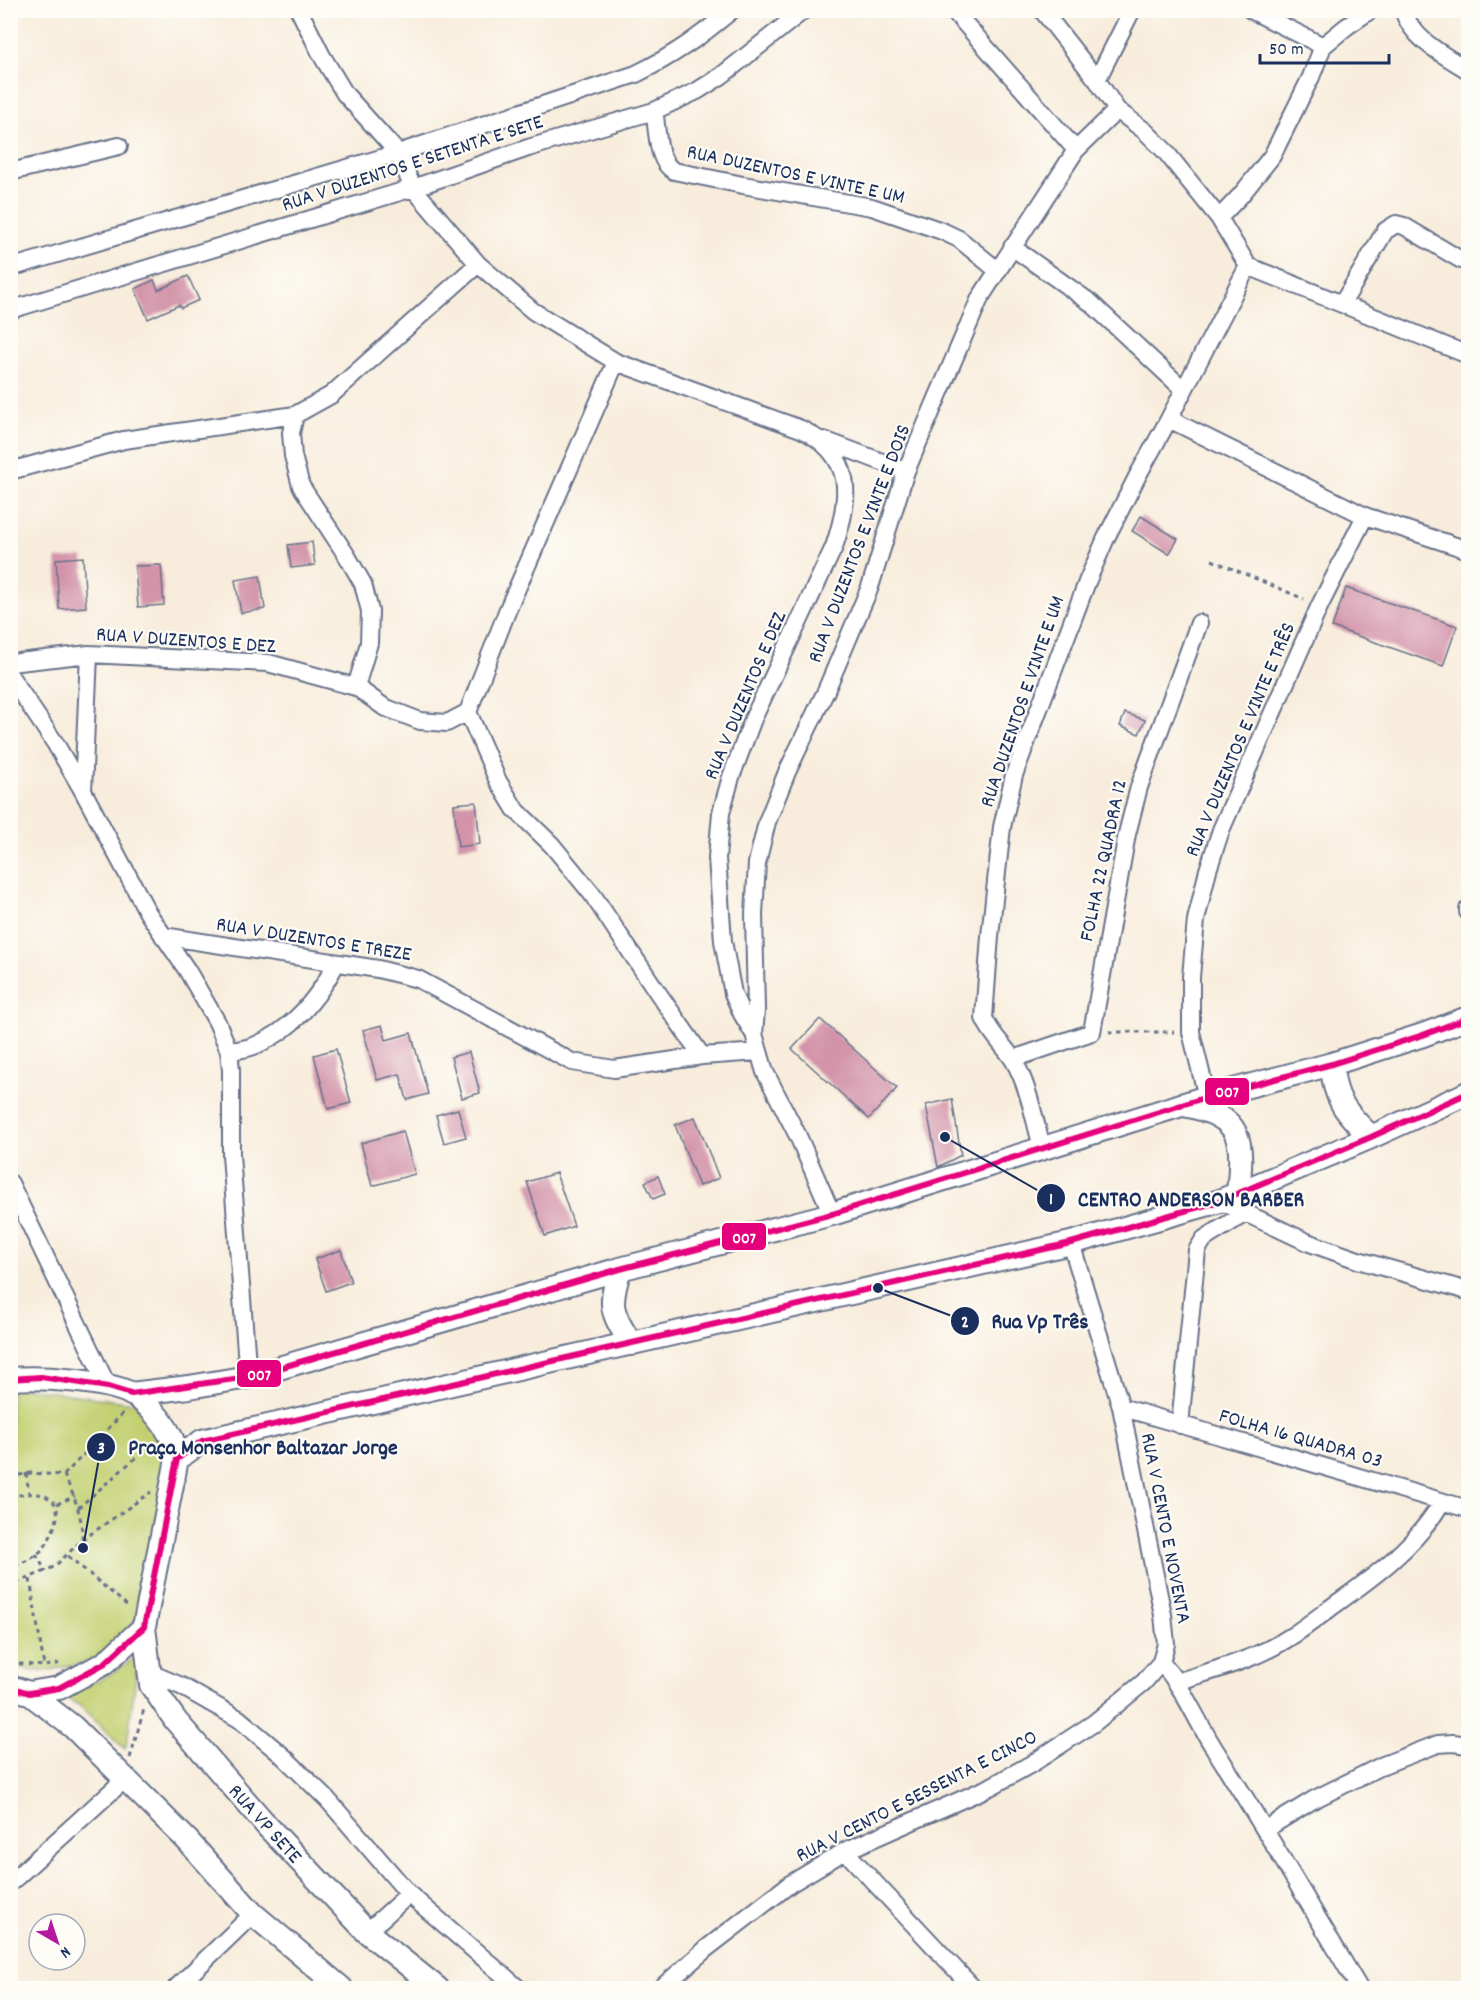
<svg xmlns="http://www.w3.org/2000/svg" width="1479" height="1999" viewBox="0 0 1479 1999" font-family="Dekko,sans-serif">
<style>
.green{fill:#c3d071;stroke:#6f8068;stroke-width:1.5}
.building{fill:#d394aa}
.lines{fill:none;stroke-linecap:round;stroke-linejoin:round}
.minor-casing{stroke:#68728a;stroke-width:20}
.secondary-casing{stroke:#68728a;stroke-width:26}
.path{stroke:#68728a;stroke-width:3;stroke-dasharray:4.5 4.5;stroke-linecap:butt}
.minor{stroke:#fff;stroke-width:16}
.secondary{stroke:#fff;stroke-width:22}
.bus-1-casing{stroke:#fdfcf7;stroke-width:10}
.bus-1{stroke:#e5007d;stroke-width:6}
.labels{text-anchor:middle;stroke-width:4.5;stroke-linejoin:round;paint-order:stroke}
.street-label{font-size:21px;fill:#1b2f5e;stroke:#fdfcf7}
.leader{fill:none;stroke:#1b2f5e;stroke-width:2}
.callout-dot{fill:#1b2f5e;stroke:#fdfcf7;stroke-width:2}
.mark-label{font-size:18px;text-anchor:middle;font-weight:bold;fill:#fff}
.callout-label{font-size:22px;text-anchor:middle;font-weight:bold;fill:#1b2f5e;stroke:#fdfcf7;stroke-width:4.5;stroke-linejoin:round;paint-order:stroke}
.line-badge{stroke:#fdfcf7;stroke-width:2}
.badge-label{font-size:16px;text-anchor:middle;font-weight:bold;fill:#fff}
</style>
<rect width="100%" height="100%" fill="#fdfcf7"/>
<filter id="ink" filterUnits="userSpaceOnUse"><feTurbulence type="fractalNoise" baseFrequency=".0167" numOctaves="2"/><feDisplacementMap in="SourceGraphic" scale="12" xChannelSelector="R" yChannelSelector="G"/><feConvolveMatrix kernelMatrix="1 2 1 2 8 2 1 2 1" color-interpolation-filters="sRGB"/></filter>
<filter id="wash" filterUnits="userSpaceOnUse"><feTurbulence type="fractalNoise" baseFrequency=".008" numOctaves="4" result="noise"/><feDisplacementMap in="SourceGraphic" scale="24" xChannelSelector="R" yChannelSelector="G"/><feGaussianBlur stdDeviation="1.35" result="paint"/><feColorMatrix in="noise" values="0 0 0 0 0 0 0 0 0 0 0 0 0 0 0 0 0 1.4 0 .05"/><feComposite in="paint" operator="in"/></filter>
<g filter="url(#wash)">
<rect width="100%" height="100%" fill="#f8eddc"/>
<path class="green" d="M17,1387L140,1404L169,1451L136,1620L98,1658L85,1663L43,1671L24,1670L11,1666V1388Z
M139,1654L127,1742L125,1749L79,1705L59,1694C91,1688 115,1673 139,1654Z"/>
<g id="blocks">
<path class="building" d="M188,276L199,300L181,308L179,305L148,319L135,289L154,280L158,290Z
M1141,516L1178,539L1169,554L1132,531Z
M312,542L315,565L291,568L288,545Z
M83,557L86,607L59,609L56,559Z
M161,565L164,605L138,607L135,566Z
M260,576L265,609L241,613L235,580Z
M1346,588L1457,626L1443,666L1332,627Z
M1125,713L1145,720L1139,734L1120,726Z
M476,802L480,844L458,847L454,804Z
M820,1019L897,1088L869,1119L792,1049Z
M382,1025L386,1040L411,1033L428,1094L407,1100L400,1074L377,1080L363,1030Z
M336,1049L351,1103L328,1109L314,1055Z
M469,1052L480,1093L462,1098L451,1057Z
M952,1099L961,1155L938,1167L926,1105Z
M458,1109L466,1137L444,1143L436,1115Z
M695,1117L719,1178L699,1186L675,1125Z
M403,1131L415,1174L372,1186L361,1143Z
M556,1173L574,1226L545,1236L527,1182Z
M658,1176L665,1194L653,1199L645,1182Z
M341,1250L351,1282L326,1291L315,1259Z"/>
</g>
</g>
<g filter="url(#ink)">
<use href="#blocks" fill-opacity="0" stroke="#68728a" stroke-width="1.5"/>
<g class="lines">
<g class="minor-casing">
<path id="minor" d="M299,10L322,56L345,94L398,153L413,188L478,264L533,311L616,362L801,429C855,456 851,496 834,547L753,719L731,777L721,813L717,858L723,941L733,994L742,1014L754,1034L765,1072L798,1136L832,1214
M953,10L1076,150
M1042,10L1097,80L1117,110L1145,131L1165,151L1219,218L1248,266L1468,355
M1251,10L1323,46
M1403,10C1412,40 1444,55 1468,70
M1097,80L1132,10
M654,111C658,130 656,161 674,171L743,185L872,207L942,231L959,239L997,270
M10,172L119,146
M1219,218L1241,195L1272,156L1311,77L1323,46L1346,27L1371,10
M1012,247L1091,303L1184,390
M10,268L398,153L636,74C673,56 701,36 732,10
M1342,304L1385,231L1396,224L1404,226L1461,260
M10,310L413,188L528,148L654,111L697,91L721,76L804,10
M295,415L291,433L293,456L301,486L347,556L363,584L370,611L369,643L356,687
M1169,419L1365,516L1468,550
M824,440L906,471
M10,471L124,440L295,415L331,395L478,264
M10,663L89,654L268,663L356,687L384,707L420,721L447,723L468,712L508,609L616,362
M10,676L55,743L83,791L148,913L187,970L217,1022L229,1051L231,1070V1155L248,1377
M468,712L498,781L515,809L552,845L592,894L658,993L702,1056
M83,791L89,654
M1468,909V912
M163,936L378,969L418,979L572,1062L614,1069L702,1056L759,1052
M754,1034L756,1010L754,914L757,863L767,822L787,772L825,693L870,587L906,471L980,298L1076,150L1117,110
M229,1051C237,1050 248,1049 256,1045C292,1030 318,998 336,964
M1013,1059L1092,1032L1127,834L1139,787L1199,623
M1207,1097L1191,1032V977L1196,920L1208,870L1221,830L1320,605L1365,516
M1042,1147C1034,1119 1029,1087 1014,1061C1005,1046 991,1035 984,1018L990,936L1002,827L1014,775L1087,582L1106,538L1138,475L1169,419L1248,266
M10,1183L108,1387
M1220,1201L1307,1242L1358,1260L1468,1291
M1121,1407L1468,1509
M1180,1425L1197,1250L1204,1239L1244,1214
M1161,1662C1185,1690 1195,1718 1214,1748C1264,1827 1312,1908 1359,1988
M150,1673L181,1686L239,1719L283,1756L327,1799L409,1894L518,1988
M1177,1682C1204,1673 1231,1666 1256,1655C1285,1643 1308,1625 1333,1606C1375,1576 1415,1547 1442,1502
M1266,1829L1313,1800L1383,1765L1438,1744L1453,1743L1468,1745
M845,1851L973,1988
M10,1883L124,1780
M367,1932L409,1894
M176,1988L253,1914
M661,1988L707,1948L790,1884L845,1851L990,1787L1033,1763L1094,1723L1144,1682L1161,1662L1166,1644L1163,1615L1121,1407L1071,1243"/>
</g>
<g class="secondary-casing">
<path id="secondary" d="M1332,1064C1333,1099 1347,1114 1371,1137
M1184,1105C1245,1117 1243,1140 1238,1194
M620,1269C608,1307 611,1311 631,1344
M10,1379C42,1377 102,1380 130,1393C146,1401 163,1421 171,1437C175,1443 175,1452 177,1459L144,1627L105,1663L59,1688L29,1693L10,1687
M131,1394L189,1387L248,1377L620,1269L832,1214L1207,1097L1332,1064L1423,1035L1468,1018
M177,1459L202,1441L1071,1243L1220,1201L1371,1137L1468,1093
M144,1627L151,1685L176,1721L268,1827L367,1932L437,1988
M29,1693L73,1727L188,1841L253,1914L341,1988"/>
</g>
<path class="path" d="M1212,560L1304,599
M1109,1032H1174
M26,1473L29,1493
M64,1475L125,1411
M10,1477L30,1473L64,1475C74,1496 83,1516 82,1540L54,1567L10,1586
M10,1498C19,1494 29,1493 38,1494C60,1498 61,1515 52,1532C50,1538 47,1544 43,1549C34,1558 23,1563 10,1567
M57,1504L75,1496
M78,1508L154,1442
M82,1540L151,1492
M36,1554L46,1572
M68,1556L129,1607
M30,1579L44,1666
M10,1663L44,1666L62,1663
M130,1758L144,1709"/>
<use href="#minor" class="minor"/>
<use href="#secondary" class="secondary"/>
<g class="bus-1-casing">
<path id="bus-1" d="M10,1379L41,1377L108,1387L131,1394L248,1377L620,1269L832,1214L1207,1097L1332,1064L1423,1035L1468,1018
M10,1687L29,1693L59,1688L105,1663L144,1627L177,1459L202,1441L1071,1243L1220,1201L1371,1137L1468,1093"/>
</g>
<use href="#bus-1" class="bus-1"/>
</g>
</g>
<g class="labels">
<g class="street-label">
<text transform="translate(412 162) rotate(-18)" y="7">RUA V DUZENTOS E SETENTA E SETE</text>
<text transform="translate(796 173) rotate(12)" y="7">RUA DUZENTOS E VINTE E UM</text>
<text transform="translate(858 543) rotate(-69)" y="7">RUA V DUZENTOS E VINTE E DOIS</text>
<text transform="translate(186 639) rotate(4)" y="7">RUA V DUZENTOS E DEZ</text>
<text transform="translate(744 695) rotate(-67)" y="7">RUA V DUZENTOS E DEZ</text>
<text transform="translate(1021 701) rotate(-71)" y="7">RUA DUZENTOS E VINTE E UM</text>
<text transform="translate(1239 739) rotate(-67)" y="7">RUA V DUZENTOS E VINTE E TRÊS</text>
<text transform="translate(1102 860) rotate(-78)" y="7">FOLHA 22 QUADRA 12</text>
<text transform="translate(314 938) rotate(9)" y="7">RUA V DUZENTOS E TREZE</text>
<text transform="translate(1301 1437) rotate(16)" y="7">FOLHA 16 QUADRA 03</text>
<text transform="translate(1167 1528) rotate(79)" y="7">RUA V CENTO E NOVENTA</text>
<text transform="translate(916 1795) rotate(-27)" y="7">RUA V CENTO E SESSENTA E CINCO</text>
<text transform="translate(266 1823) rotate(48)" y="7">RUA VP SETE</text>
</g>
</g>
<path class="leader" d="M945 1137L1051 1198M878 1288L965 1321M83 1548L101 1447"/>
<g class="callout-dot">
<circle cx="945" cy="1137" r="6"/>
<circle cx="878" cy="1288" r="6"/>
<circle cx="83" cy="1548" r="6"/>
<circle cx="1051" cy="1198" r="15"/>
<circle cx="965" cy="1321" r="15"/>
<circle cx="101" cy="1447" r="15"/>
</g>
<g class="mark-label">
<text x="1051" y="1204">1</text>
<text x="965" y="1327">2</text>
<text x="101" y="1453">3</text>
</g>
<g class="callout-label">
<text x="1191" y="1206">CENTRO ANDERSON BARBER</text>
<text x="1040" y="1328">Rua Vp Três</text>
<text x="263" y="1454">Praça Monsenhor Baltazar Jorge</text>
</g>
<g class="line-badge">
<rect x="1204" y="1077" width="46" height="29" rx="6" fill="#e5007d"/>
<rect x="721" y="1222" width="46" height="29" rx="6" fill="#e5007d"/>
<rect x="236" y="1359" width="46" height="29" rx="6" fill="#e5007d"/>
</g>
<g class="badge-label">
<text x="1227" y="1097">007</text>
<text x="744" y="1243">007</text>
<text x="259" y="1380">007</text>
</g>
<rect width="1479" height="1999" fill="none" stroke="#fdfcf7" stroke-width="36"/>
<g transform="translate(57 1942) rotate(141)"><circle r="28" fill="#fdfcf7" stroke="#a3aaba" stroke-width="1.5"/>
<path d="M0-4.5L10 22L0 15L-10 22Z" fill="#b5179e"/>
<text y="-9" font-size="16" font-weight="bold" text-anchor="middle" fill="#1b2f5e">N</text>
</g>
<path d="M1260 54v9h129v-9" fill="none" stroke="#1b2f5e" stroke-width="3"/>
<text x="1269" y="54" font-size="18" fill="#1b2f5e" stroke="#fdfcf7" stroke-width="4.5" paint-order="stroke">50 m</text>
</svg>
